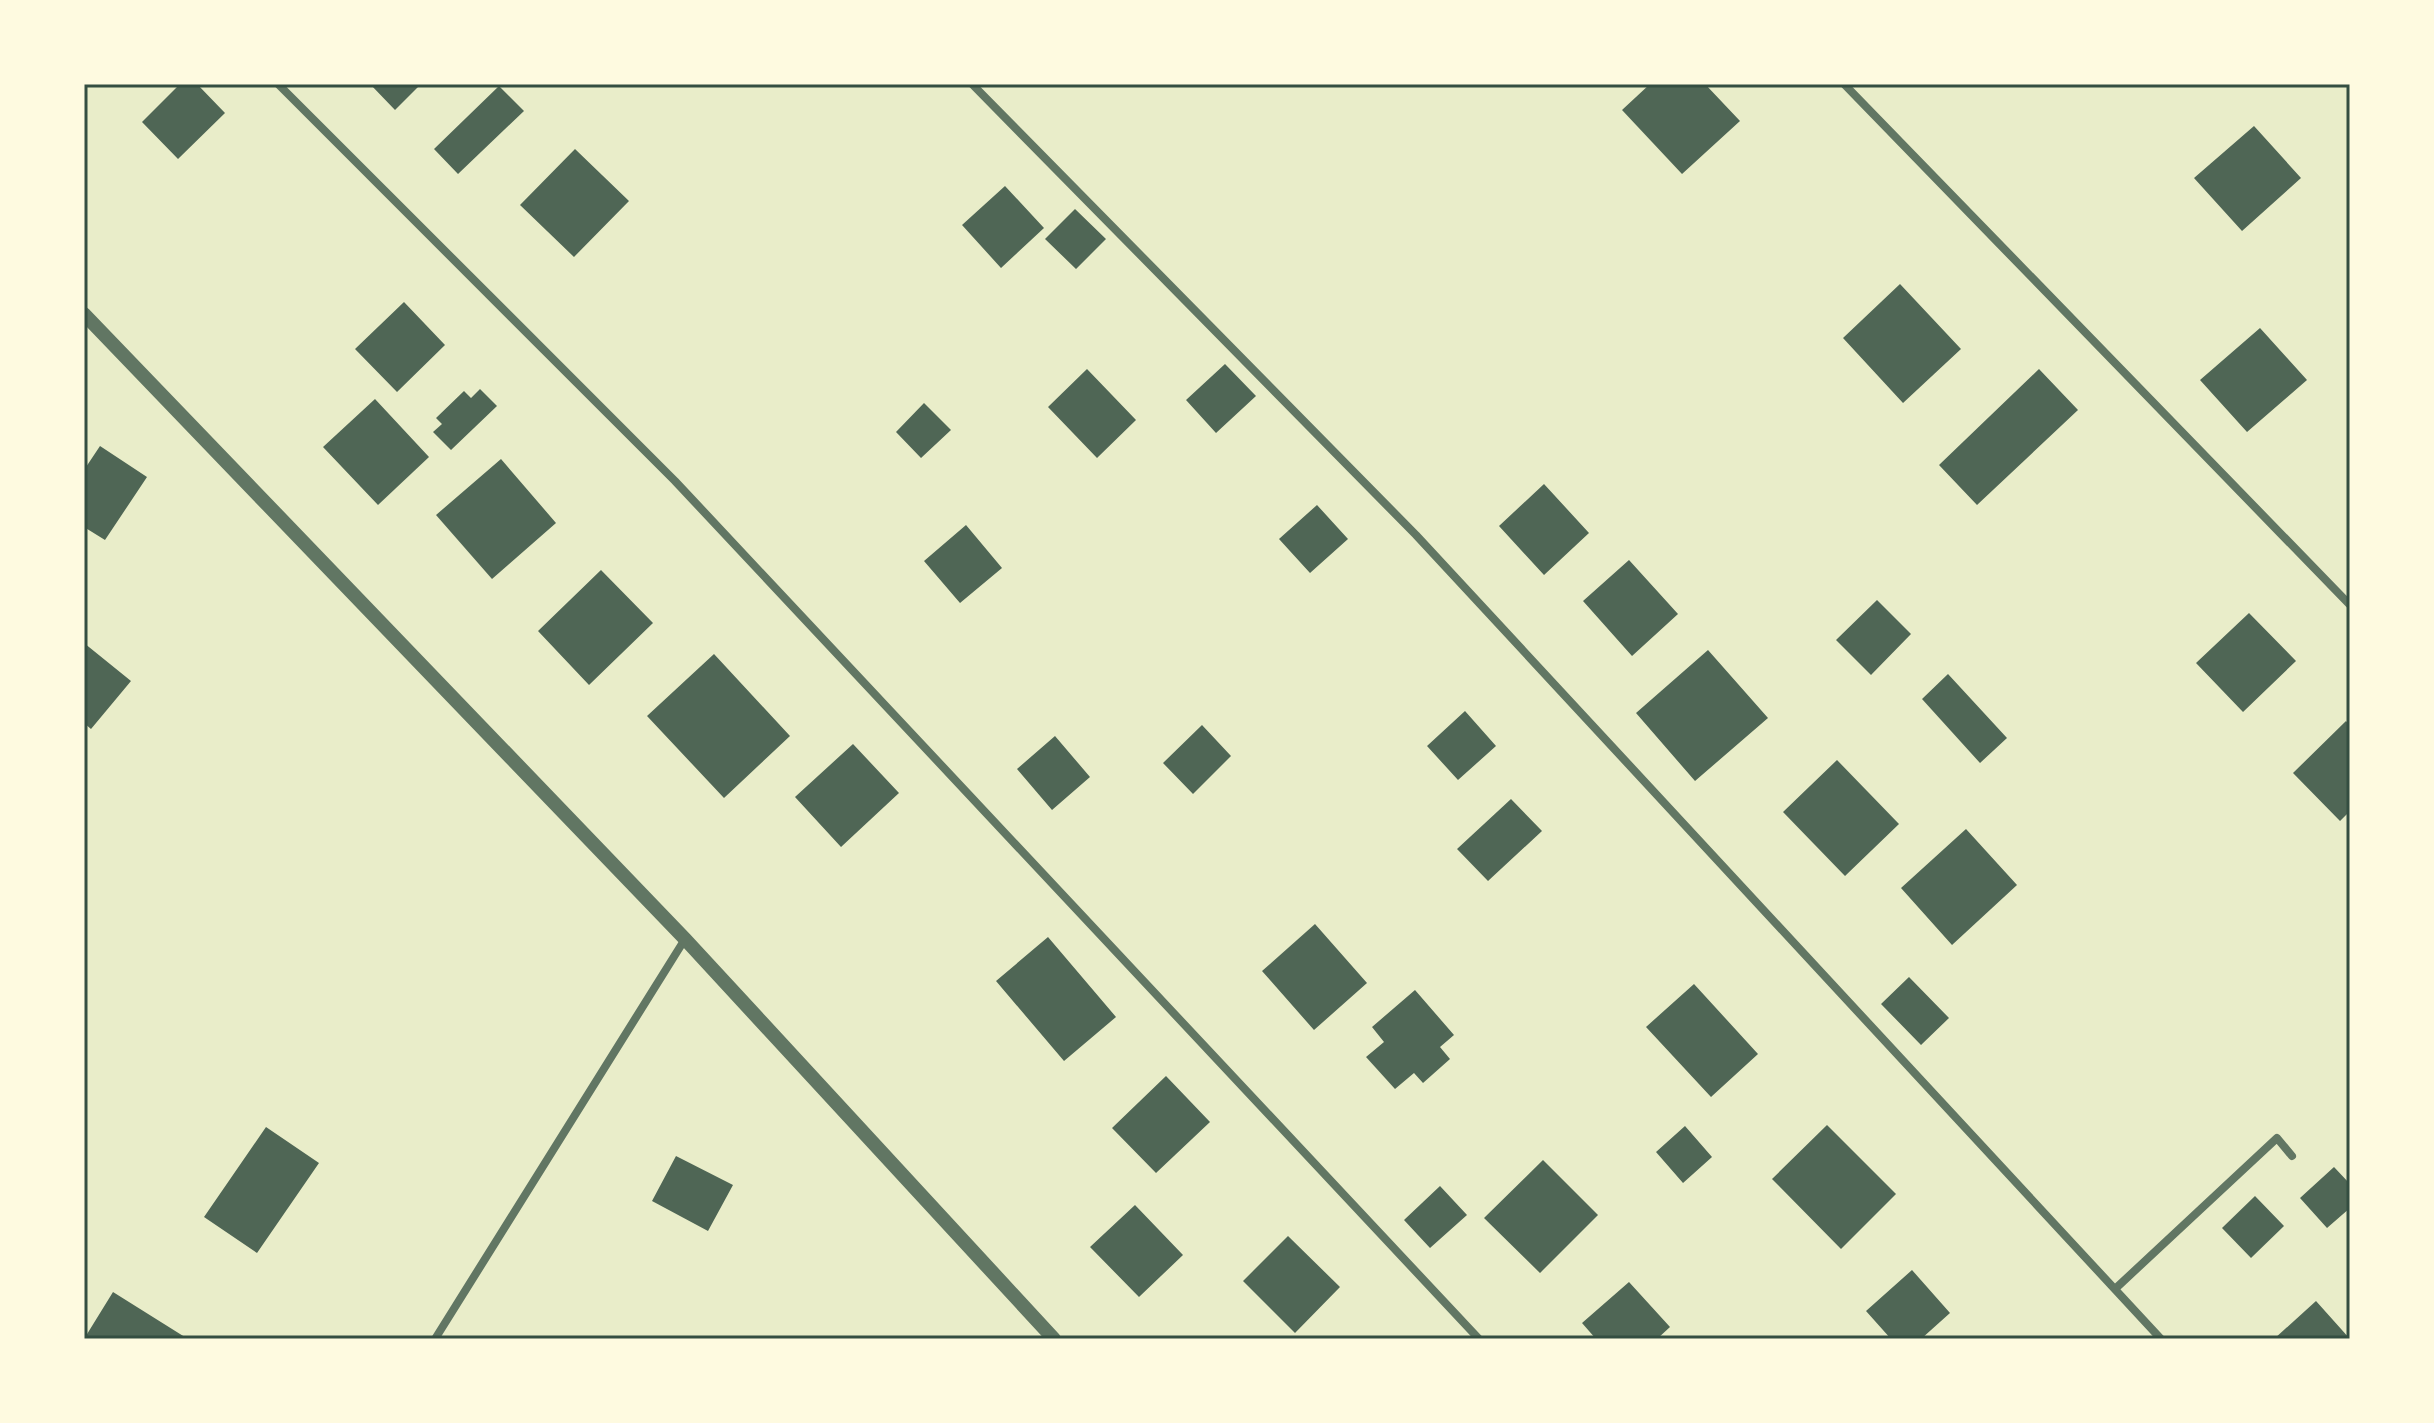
<svg xmlns="http://www.w3.org/2000/svg" width="2434" height="1423" viewBox="0 0 2434 1423" font-family="'PT Sans',sans-serif">
<style>
.building{fill:#4f6655}
.lines{fill:none;stroke-linecap:round;stroke-linejoin:round}
.minor{stroke:#617663;stroke-width:8}
.tertiary{stroke:#617663;stroke-width:14}
.neatline{fill:none;stroke:#344e41;stroke-width:3}
</style>
<rect width="100%" height="100%" fill="#e9edc9"/>
<path class="building" d="M180,84H197L225,113L178,159L142,122Z
M370,84H421L395,110Z
M1650,84H1705L1740,121L1682,174L1622,110Z
M499,86L524,111L458,174L434,149Z
M2254,126L2301,178L2242,231L2194,178Z
M575,149L629,201L574,257L520,205Z
M1005,186L1044,228L1001,268L962,225Z
M1075,209L1106,239L1076,269L1045,239Z
M1900,284L1961,349L1903,403L1843,338Z
M404,302L445,345L397,392L355,349Z
M2260,328L2307,380L2247,432L2200,380Z
M1225,364L1256,396L1216,433L1186,400Z
M1087,369L1136,420L1097,458L1048,407Z
M2039,369L2078,410L1977,505L1939,465Z
M480,389L497,406L451,450L433,432L442,424L436,418L464,391L471,398Z
M375,399L429,457L378,505L323,447Z
M924,403L951,430L921,458L896,432Z
M100,446L147,477L105,540L84,527V470Z
M501,459L556,523L492,579L436,515Z
M1544,484L1589,533L1544,575L1499,526Z
M1317,505L1348,539L1310,573L1279,539Z
M966,525L1002,568L960,603L924,561Z
M1629,560L1678,614L1632,656L1583,601Z
M601,570L653,623L589,685L538,631Z
M1877,600L1911,634L1871,675L1836,640Z
M2249,613L2296,661L2243,712L2196,663Z
M84,643L131,681L91,729L84,723Z
M1708,650L1768,718L1695,781L1636,713Z
M714,654L790,736L724,798L647,716Z
M1948,674L2007,738L1980,763L1922,699Z
M1465,711L1496,746L1458,780L1427,746Z
M2346,721L2350,726V811L2340,821L2293,773Z
M1202,725L1231,756L1193,794L1163,763Z
M1055,736L1090,777L1052,810L1017,769Z
M853,744L899,793L841,847L795,797Z
M1837,760L1899,824L1845,876L1783,812Z
M1511,799L1542,831L1488,881L1457,849Z
M1966,829L2017,885L1952,945L1901,888Z
M1315,924L1367,983L1314,1030L1262,971Z
M1048,937L1116,1017L1064,1061L996,981Z
M1909,977L1949,1018L1921,1045L1881,1004Z
M1694,984L1758,1054L1711,1097L1646,1027Z
M1415,990L1454,1035L1440,1047L1450,1059L1423,1083L1414,1073L1395,1089L1366,1057L1384,1042L1372,1027Z
M1166,1076L1210,1122L1156,1173L1112,1128Z
M1827,1125L1896,1194L1841,1249L1772,1179Z
M1685,1126L1712,1157L1683,1183L1656,1152Z
M266,1127L319,1163L257,1253L204,1217Z
M676,1156L733,1185L708,1231L652,1201Z
M1543,1160L1598,1215L1540,1273L1484,1218Z
M2334,1167L2350,1184V1208L2327,1228L2300,1198Z
M1440,1186L1467,1215L1430,1248L1404,1220Z
M2255,1196L2284,1226L2251,1258L2222,1228Z
M1135,1205L1183,1255L1139,1297L1090,1247Z
M1288,1236L1340,1287L1295,1333L1243,1281Z
M1912,1270L1950,1313L1921,1339H1891L1866,1311Z
M1629,1282L1670,1327L1657,1339H1596L1582,1323Z
M113,1292L188,1339H84Z
M2316,1301L2350,1339H2274Z"/>
<g class="lines">
<path class="minor" d="M278,84L675,481L1479,1339
M972,84L1416,535L2161,1339
M1844,84L2350,605
M2115,1289L2277,1138L2292,1156
M435,1339L685,939"/>
<path class="tertiary" d="M84,314L685,939L1054,1339"/>
</g>
<rect width="2434" height="1423" fill="none" stroke="#fefae0" stroke-width="172"/>
<rect x="86" y="86" width="2262" height="1251" class="neatline"/>
</svg>
